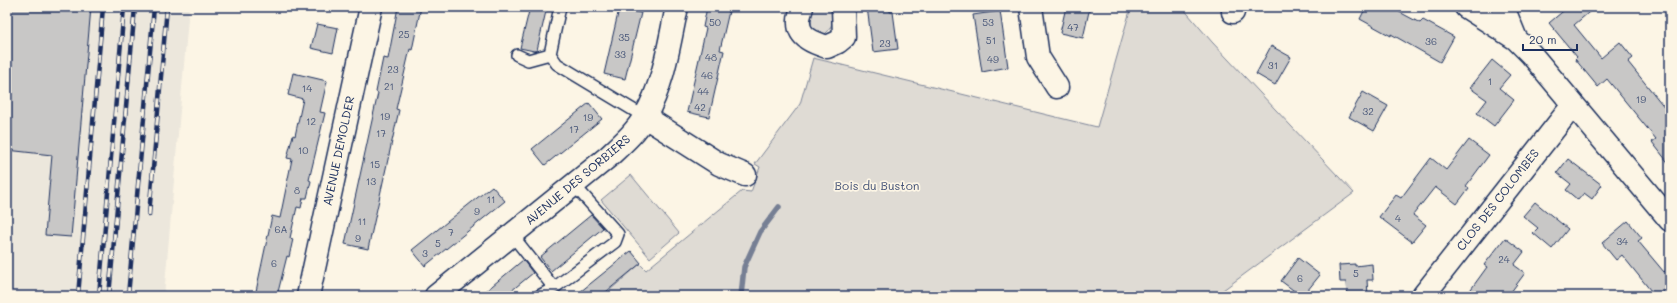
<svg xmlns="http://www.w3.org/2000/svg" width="1677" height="303" viewBox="0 0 1677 303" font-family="Mali,sans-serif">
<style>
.built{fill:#ece7dc}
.green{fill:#dfdbd4;stroke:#7d8599}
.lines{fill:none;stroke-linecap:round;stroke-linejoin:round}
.stream{stroke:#767f94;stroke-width:5.5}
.building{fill:#c8c7c6;stroke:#1b2f5e}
.lane-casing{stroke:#1b2f5e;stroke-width:14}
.street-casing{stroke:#1b2f5e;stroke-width:25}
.secondary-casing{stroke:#1b2f5e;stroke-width:25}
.lane{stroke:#fcf5e5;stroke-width:11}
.street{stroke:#fcf5e5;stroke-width:22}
.secondary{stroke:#fcf5e5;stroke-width:22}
.rail-casing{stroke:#1b2f5e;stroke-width:4.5}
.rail{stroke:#fcf5e5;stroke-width:3;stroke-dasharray:9;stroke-linecap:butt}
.labels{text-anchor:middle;stroke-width:3.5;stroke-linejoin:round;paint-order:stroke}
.number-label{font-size:10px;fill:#465578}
.street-label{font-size:12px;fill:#1b2f5e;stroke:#fcf5e5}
.park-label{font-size:12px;fill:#425176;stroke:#fcf5e5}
</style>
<rect width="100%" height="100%" fill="#fcf5e5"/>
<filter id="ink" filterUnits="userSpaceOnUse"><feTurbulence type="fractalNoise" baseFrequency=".025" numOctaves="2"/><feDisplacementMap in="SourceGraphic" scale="8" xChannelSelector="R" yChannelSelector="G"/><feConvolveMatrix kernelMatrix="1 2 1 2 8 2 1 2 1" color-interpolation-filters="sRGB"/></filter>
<g filter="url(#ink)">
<path class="built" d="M7,7H189L164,296H7Z"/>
<path class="green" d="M812,7H831C833,19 834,26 825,34H818L811,25Z
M1131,7H1182L1212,42L1354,193L1215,296H603L640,264L646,270L742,191L751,192L760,167L755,164L800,104L813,58L1097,127Z
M631,175L679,233L650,258L601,200Z"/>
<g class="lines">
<path class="stream" d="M741,296L744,267L760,232L779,207"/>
</g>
<path class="building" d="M7,7H91L71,237L45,235L52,155L7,150V119L12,67L7,66Z
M398,7H421L412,50L410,49L396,109L399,110L368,249L345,244L378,93L376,92L383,58L388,59Z
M530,7H547L537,50L534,51L520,48Z
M707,7H730L720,50L724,51L709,117L687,112L706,28L703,27Z
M867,7H890V12H893L898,49L873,52Z
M1066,7H1090L1083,38L1060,33Z
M1366,7H1390L1420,23L1423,20L1454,37L1440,62L1391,34V36L1360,19Z
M1568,7H1595L1574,25L1601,58L1620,42L1633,58L1628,62L1670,114V165L1652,142L1656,139L1607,79L1598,87L1575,59L1577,57L1549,23Z
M619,9L641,13L625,79L604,74Z
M1000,11L1008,67L982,72L973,15Z
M317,24L338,28L333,53L311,48Z
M1271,46L1291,57L1275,85L1256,74Z
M1492,60L1510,75L1499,88L1514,100L1494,126L1477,113L1487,100L1470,88Z
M293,73L327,81L320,112L325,113L309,180L311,181L307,198H303L301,208L297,207L290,238L293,239L289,257L287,256L277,296H255L272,216L280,218L292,159L287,158L293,135L295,136L303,99L288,95Z
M1363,92L1388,106L1374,131L1349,117Z
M589,103L602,119L545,165L532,149Z
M1469,140L1489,155L1466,186L1469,188L1457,204L1435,187L1413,215L1426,225L1412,242L1379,217L1396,195L1401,198L1431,158L1446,170Z
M1568,159L1602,185L1592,199L1584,193L1578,200L1566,190L1571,184L1557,173Z
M492,186L505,201L425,266L412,250Z
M1535,202L1568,229L1552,249L1533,233L1538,228L1523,216Z
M591,215L603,228L551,271L540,257Z
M1628,221L1642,238L1638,241L1664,272L1670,266V286L1658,296H1655L1622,255L1616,260L1602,243Z
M1505,238L1524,252L1514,265L1525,273L1508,296H1466L1487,267L1484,265Z
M631,251L641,263L601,296H575Z
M1298,258L1320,275L1303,296H1301L1281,281Z
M523,260L533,273L505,296H480Z
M1355,264V266L1372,264L1373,280H1367L1368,296H1347L1346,282H1340L1339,265Z"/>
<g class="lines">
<g class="lane-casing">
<path id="lane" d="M560,7L550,54L557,64L645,117
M517,55L528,60L550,54
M512,235L554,288
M539,296L554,288L615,242L618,234L574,185"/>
</g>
<g class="street-casing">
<path id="street" d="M802,7C801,12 798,18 799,23C799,38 815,43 827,47L838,42L844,37L843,7
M1031,7L1038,57L1057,87
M1466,7L1516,39L1531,54L1670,220
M1503,7L1516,39
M1233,12L1234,7
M645,117L719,164L745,175
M436,296L608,157C622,144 636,132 645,116C664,84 669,43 677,7
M1423,296L1573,105"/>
</g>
<g class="secondary-casing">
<path id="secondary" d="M308,296L371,7"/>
</g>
<use href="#lane" class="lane"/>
<use href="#street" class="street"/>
<use href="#secondary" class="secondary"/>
<g class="rail-casing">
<path id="rail" d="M149,215L167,7
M78,296L103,7
M99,296L124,7
M109,296L135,7
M128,296L154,7"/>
</g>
<use href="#rail" class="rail"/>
</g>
</g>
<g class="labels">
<g class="number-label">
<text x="715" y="26">50</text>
<text x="988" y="26">53</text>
<text x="1073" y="31">47</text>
<text x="404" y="38">25</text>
<text x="624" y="41">35</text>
<text x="991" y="44">51</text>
<text x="1431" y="45">36</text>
<text x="885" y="47">23</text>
<text x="620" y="58">33</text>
<text x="711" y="61">48</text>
<text x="993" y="63">49</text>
<text x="1273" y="69">31</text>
<text x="393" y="73">23</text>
<text x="707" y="79">46</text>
<text x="1490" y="85">1</text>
<text x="389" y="90">21</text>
<text x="307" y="92">14</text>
<text x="703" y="95">44</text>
<text x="1641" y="103">19</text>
<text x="700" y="111">42</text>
<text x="1368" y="115">32</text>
<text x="385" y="120">19</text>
<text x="588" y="121">19</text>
<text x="311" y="125">12</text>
<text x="574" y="133">17</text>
<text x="381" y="137">17</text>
<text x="303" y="154">10</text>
<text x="375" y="168">15</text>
<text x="371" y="185">13</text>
<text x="297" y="194">8</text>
<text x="491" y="203">11</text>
<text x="477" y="215">9</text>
<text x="1398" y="222">4</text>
<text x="362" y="225">11</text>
<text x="281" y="233">6A</text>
<text x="451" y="236">7</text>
<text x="358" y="242">9</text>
<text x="1622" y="245">34</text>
<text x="438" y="247">5</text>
<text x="425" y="257">3</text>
<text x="1504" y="263">24</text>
<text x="274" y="267">6</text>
<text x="1356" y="277">5</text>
<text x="1300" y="282">6</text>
</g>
<g class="street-label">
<text transform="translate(339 151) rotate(-78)" y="4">AVENUE DEMOLDER</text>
<text transform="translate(578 180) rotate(-40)" y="4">AVENUE DES SORBIERS</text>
<text transform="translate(1498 200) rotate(-52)" y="4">CLOS DES COLOMBES</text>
</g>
<g class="park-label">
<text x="877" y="190">Bois du Buston</text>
</g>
</g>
<rect width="1677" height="303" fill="none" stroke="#fcf5e5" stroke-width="24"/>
<rect x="12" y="12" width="1653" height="279" fill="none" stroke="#1b2f5e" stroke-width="1.5" filter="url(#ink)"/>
<path d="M1523 44v6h54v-6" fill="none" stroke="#1b2f5e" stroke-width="2"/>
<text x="1529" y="44" font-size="12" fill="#1b2f5e" stroke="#fcf5e5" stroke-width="3" paint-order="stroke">20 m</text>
</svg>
